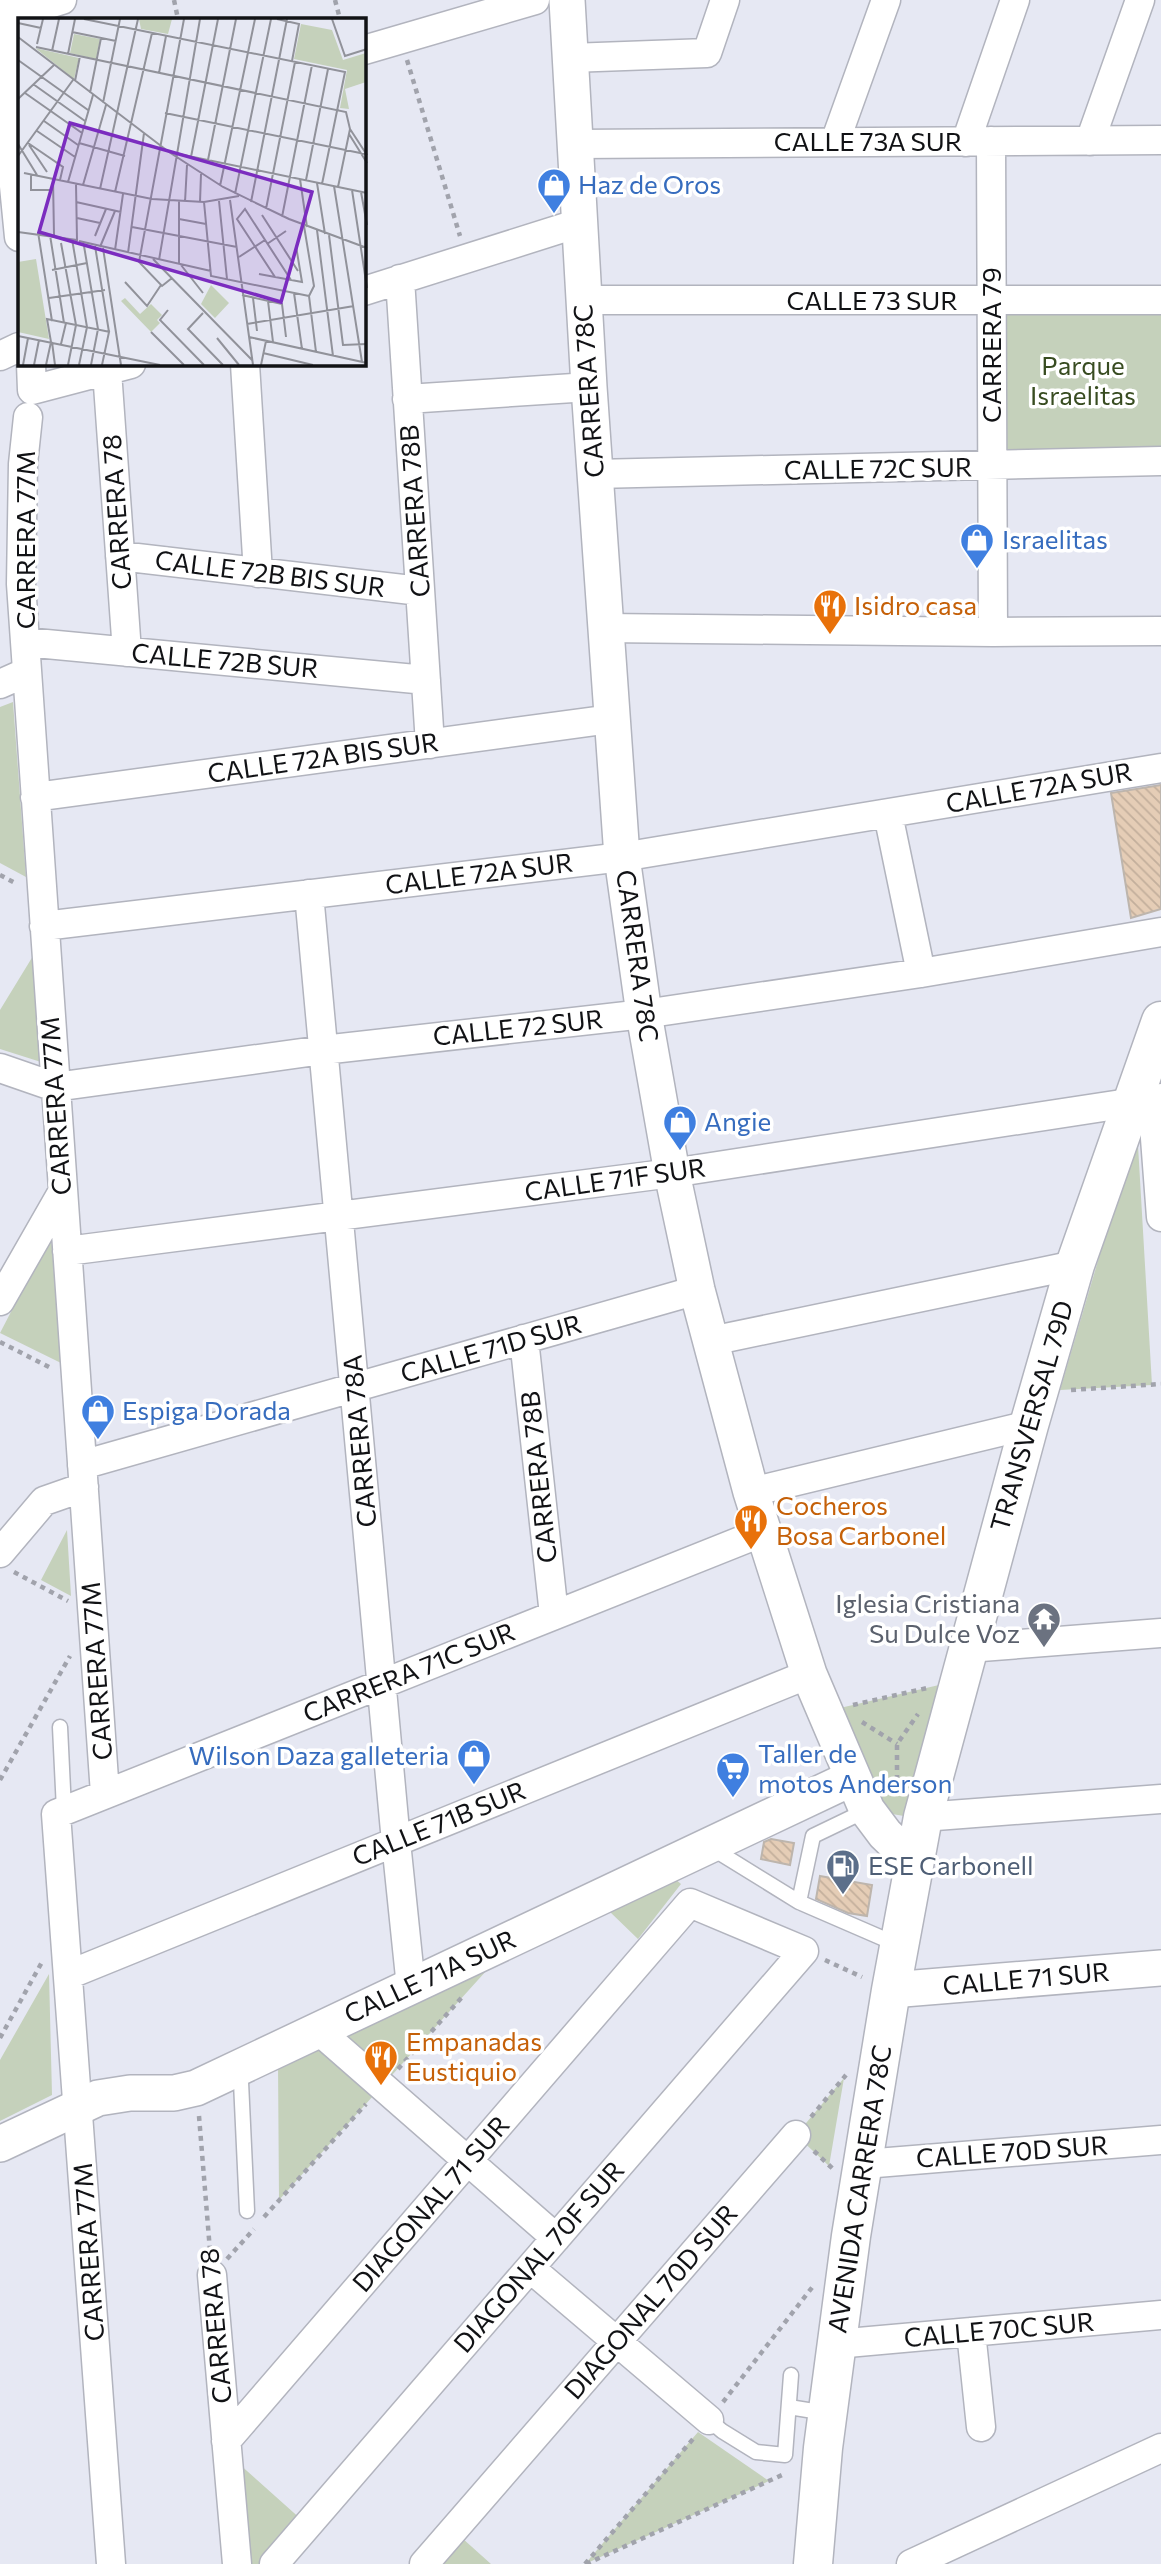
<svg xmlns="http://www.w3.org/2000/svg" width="1161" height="2564" viewBox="0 0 1161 2564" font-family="Commissioner,sans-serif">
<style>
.green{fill:#c5d1bb}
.building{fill:url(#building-back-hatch);stroke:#bdb5ad;stroke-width:2}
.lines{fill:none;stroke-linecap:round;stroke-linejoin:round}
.service-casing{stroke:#b2b4be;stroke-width:17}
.minor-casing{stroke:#b2b4be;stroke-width:31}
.tertiary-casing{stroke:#b2b4be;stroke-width:38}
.secondary-casing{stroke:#b2b4be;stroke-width:41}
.path{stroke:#a1a3ac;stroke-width:4.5;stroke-dasharray:5 5;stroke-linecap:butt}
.service{stroke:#fff;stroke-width:14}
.minor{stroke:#fff;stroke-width:28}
.tertiary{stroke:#fff;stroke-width:35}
.secondary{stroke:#fff;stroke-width:38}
.labels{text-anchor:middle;stroke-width:7;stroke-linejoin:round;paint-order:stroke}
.street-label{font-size:26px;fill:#111215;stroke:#fff}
.shop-label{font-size:26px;fill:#366cbe;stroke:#fff;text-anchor:start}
.park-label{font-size:26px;fill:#384c21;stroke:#fff}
.food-label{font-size:26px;fill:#c56008;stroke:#fff;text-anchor:start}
.worship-label{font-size:26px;fill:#5b616d;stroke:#fff;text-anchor:end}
.service-label{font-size:26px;fill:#4e5e75;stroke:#fff;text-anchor:start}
.inset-road{fill:none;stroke:#91929a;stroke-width:2}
.view{fill:#7b2cbf;fill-opacity:0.15;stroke:#7b2cbf;stroke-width:3.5}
.inset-edge{fill:none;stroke:#111215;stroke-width:3.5}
</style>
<defs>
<pattern id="building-back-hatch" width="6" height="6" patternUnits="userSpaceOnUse" patternTransform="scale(1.75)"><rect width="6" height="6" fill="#e5cdb6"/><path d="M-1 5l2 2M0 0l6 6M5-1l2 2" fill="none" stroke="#c3af9c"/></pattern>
</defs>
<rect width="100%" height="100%" fill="#e6e8f3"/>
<path class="green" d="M1006,312H1161V451L1006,450Z
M13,702L26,877L0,863V707Z
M33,956L41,1062L0,1049V1010Z
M1137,1128L1152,1385L1060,1390Z
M51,1235L61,1363L0,1333Z
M67,1530L71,1596L41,1580Z
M939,1685L910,1817L886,1813L840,1708Z
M674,1878L681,1884L638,1939L609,1911Z
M487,1970L279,2200L278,2064Z
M49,1974L52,2095L0,2121V2060Z
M844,2078L829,2166L796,2135Z
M698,2432L769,2481L585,2564Z
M238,2463L303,2521L264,2564H244Z
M462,2538L491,2564H438Z"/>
<path class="building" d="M1161,785V909L1131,918L1111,793Z
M771,1839L794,1843L790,1865L761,1859L764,1842Z
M820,1876L872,1885L867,1916L848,1913L816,1899Z"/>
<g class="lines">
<g class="service-casing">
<path id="service" d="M60,1727L64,1810
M867,1810L813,1836L799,1902L896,1944
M710,1847L799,1902
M238,2070L241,2082L247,2211
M789,2407L826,2413
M709,2420L722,2431L756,2452L785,2455L791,2375"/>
</g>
<g class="minor-casing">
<path id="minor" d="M4,0L7,115L19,237
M4,18L62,0
M364,50L535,0
M570,58L707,53L725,0
M991,141L993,632
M1090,141L1140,0
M835,142L886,0
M966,142L1015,0
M575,144L1161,140
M400,279L430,744
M364,291L579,223
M583,300H1161
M0,356L19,347
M31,364L32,390L131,364
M245,364L258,573
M107,371L127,652
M407,399L589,387
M28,417L23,464L21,584L105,1794
M595,474L1161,461
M120,556L420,591
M605,628L993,632L1161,631
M25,642L426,680
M0,684L27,672
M35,797L611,719
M888,814L921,973
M309,894L396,1842L411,1987
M44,926L622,857L1161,768
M0,1068L55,1087L323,1050L644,1014L921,973L1161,932
M1152,1099L1161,1217
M67,1251L672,1173L1161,1098
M0,1301L63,1191
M524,1339L554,1615
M711,1341L1075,1265
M82,1465L697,1290
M751,1492L1029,1425
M0,1553L44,1501L84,1487
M968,1648L1161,1633
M923,1817L1161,1799
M68,1975L809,1674
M318,2030L556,2238
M864,2164L1161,2140
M530,2268L709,2420
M212,2275L237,2564
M971,2332L981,2427
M836,2344L1161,2315
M226,2441L690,1903L804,1951L274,2564
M111,2564L56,1814L763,1532
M424,2564L796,2135
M911,2564L1161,2448"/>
</g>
<g class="tertiary-casing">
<path id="tertiary" d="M567,0L589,387L622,857L644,1014L672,1173L697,1290L751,1492L809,1674L867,1810L885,1834L914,1862
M891,1990L1161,1968
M0,2144L98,2098L130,2093H174L196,2088L852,1778"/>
</g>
<g class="secondary-casing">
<path id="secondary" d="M813,2564L823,2448L851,2236L891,1990L923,1817L1029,1425L1075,1265L1161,1021"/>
</g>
<path class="path" d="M174,0L178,19
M335,0L340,19
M407,60L460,236
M0,875L17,884
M0,1342L51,1368
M1071,1390L1161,1384
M14,1572L68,1601
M853,1705L927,1688
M862,1722L897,1744
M0,1780L70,1656
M897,1790V1744L918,1714
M825,1960L862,1977
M0,2038L42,1962
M398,2069L464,1995
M199,2116L210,2251
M811,2117L846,2075
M814,2151L833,2169
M264,2217L366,2104
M227,2259L254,2229
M723,2402L814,2285
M585,2564L693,2439
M586,2564L782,2475"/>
<use href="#service" class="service"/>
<use href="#minor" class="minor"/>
<use href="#tertiary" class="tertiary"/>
<use href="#secondary" class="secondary"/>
</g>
<defs>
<g id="shop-pin" transform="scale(1.75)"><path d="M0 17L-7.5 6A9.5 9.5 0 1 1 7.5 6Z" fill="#3f7fe0" stroke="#fff"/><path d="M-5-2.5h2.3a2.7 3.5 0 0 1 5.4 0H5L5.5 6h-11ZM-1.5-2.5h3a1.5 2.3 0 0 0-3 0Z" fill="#fff"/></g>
<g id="restaurant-pin" transform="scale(1.75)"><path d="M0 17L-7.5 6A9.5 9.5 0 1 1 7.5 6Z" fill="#e8710a" stroke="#fff"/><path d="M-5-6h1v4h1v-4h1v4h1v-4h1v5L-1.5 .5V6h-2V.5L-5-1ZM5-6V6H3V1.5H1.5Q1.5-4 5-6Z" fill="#fff"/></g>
<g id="temple-pin" transform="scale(1.75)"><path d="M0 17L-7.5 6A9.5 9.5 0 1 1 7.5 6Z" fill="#6b7280" stroke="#fff"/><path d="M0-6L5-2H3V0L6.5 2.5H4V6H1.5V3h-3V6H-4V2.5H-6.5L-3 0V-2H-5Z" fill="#fff"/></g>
<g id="supermarket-pin" transform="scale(1.75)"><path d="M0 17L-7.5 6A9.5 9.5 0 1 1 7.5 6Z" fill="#3f7fe0" stroke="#fff"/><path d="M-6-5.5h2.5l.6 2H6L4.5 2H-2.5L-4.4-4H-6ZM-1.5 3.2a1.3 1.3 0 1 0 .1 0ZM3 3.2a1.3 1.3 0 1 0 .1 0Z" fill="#fff"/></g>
<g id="fuel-pin" transform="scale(1.75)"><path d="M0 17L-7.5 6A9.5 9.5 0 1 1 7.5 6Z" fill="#5c6f8a" stroke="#fff"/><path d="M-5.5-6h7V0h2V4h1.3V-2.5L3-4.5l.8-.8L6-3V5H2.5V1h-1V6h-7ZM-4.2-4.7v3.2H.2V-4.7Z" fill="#fff"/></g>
</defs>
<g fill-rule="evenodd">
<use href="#shop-pin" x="554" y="185"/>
<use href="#shop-pin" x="977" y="540"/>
<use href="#restaurant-pin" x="830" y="606"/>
<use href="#shop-pin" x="680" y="1122"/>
<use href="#shop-pin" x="98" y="1411"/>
<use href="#restaurant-pin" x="751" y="1521"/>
<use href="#temple-pin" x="1044" y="1619"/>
<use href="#shop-pin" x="474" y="1756"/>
<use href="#supermarket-pin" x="733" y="1769"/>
<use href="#fuel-pin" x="843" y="1866"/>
<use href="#restaurant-pin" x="381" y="2057"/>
</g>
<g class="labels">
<g class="street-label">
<text x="868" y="151">CALLE 73A SUR</text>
<text x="872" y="310">CALLE 73 SUR</text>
<text transform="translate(992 345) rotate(-90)" y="9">CARRERA 79</text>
<text transform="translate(589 391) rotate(-94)" y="9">CARRERA 78C</text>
<text transform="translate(878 469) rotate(-1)" y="9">CALLE 72C SUR</text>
<text transform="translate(415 511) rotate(-94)" y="9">CARRERA 78B</text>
<text transform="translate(117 512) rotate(-94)" y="9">CARRERA 78</text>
<text transform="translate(26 540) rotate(-90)" y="9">CARRERA 77M</text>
<text transform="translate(270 574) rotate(7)" y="9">CALLE 72B BIS SUR</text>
<text transform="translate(225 661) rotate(5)" y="9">CALLE 72B SUR</text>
<text transform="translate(323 758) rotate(-8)" y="9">CALLE 72A BIS SUR</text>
<text transform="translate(1039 788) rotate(-10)" y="9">CALLE 72A SUR</text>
<text transform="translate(479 874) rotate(-7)" y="9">CALLE 72A SUR</text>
<text transform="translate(637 956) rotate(82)" y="9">CARRERA 78C</text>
<text transform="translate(518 1028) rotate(-6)" y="9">CALLE 72 SUR</text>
<text transform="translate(56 1106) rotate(-94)" y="9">CARRERA 77M</text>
<text transform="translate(615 1180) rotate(-8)" y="9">CALLE 71F SUR</text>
<text transform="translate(491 1349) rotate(-16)" y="9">CALLE 71D SUR</text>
<text transform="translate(1032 1416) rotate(-74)" y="9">TRANSVERSAL 79D</text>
<text transform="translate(360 1441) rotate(-95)" y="9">CARRERA 78A</text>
<text transform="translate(539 1477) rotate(-96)" y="9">CARRERA 78B</text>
<text transform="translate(97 1671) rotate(-94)" y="9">CARRERA 77M</text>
<text transform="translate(409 1673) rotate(-22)" y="9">CARRERA 71C SUR</text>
<text transform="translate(439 1824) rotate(-22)" y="9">CALLE 71B SUR</text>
<text transform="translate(430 1977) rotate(-25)" y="9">CALLE 71A SUR</text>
<text transform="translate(1026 1979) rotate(-5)" y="9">CALLE 71 SUR</text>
<text transform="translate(1012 2152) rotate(-4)" y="9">CALLE 70D SUR</text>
<text transform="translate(860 2189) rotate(-81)" y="9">AVENIDA CARRERA 78C</text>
<text transform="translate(431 2204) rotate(-49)" y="9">DIAGONAL 71 SUR</text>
<text transform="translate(89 2252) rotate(-94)" y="9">CARRERA 77M</text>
<text transform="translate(539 2257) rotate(-49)" y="9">DIAGONAL 70F SUR</text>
<text transform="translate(651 2302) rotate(-49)" y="9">DIAGONAL 70D SUR</text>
<text transform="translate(216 2326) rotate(-95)" y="9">CARRERA 78</text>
<text transform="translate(999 2330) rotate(-5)" y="9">CALLE 70C SUR</text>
</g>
<g class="shop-label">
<text x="578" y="194">Haz de Oros</text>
<text x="1002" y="549">Israelitas</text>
<text x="704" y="1131">Angie</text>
<text x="122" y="1420">Espiga Dorada</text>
<text x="758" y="1763">Taller de<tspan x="758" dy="30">motos Anderson</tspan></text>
<text x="449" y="1765" text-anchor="end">Wilson Daza galleteria</text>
</g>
<g class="park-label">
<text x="1083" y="375">Parque<tspan x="1083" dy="30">Israelitas</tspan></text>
</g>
<g class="food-label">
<text x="854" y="615">Isidro casa</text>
<text x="776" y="1515">Cocheros<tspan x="776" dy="30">Bosa Carbonel</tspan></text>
<text x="406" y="2051">Empanadas<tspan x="406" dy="30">Eustiquio</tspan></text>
</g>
<g class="worship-label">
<text x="1020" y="1613">Iglesia Cristiana<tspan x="1020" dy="30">Su Dulce Voz</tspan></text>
</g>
<g class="service-label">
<text x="868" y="1875">ESE Carbonell</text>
</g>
</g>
<g transform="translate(18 18)">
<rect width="348" height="348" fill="#e6e8f3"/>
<path d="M121,1H154L150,16L123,11ZM283,6L314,12L325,42L348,35V64L327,71L331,91L322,90L329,52L276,41ZM56,16L82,21L78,41L52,35ZM17,30L61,40L56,61ZM18,241L31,321L0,314V244ZM193,267L211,285L197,300L183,286ZM107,280L122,296L133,286L144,297L139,302L142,305L133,314L103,283Z" fill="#c5d1bb"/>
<path class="inset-road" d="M66,1L327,54L304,166M259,1L281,6L274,43M314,1L327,38L349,31M0,5L23,10M54,14L98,23M0,19L151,134L205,169L271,201L349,230M19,26L25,1M18,29L328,94L332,111L320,169M34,33L41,1M50,36L57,1M0,42L70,92M141,55L148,18M57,63L62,38M15,66L67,103M7,75L64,115M72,75L83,20M0,81L36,47M85,85L102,1M147,95L347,136M26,103L60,127M332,111L349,137M19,113L57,139M331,116L349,145M10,125L45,149L42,162M61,125L107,138M0,126L19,157M11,127L29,154M156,135L349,175M0,138L55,62M173,139L200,1M190,142L218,1M6,155L134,181L186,184L221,178M13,156V172H36M35,161L36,217M282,161L289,209M288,162L310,51M50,164L75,77M299,165L307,216M65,167L88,87M202,168L237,1M316,168L344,344M82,171L120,1M334,172L349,270M97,174L134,15M343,174L349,207M217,176L253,1M212,182L235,347M201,183L209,261M58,184L103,194M167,184L169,147M182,184L183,156M186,184L193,258L291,278M233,184L269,1M248,191L277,44M244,197L280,253M264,199L294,47M59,200L82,205M161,201L188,206M286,208L296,268L291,278L298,334M114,209L219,229M299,212L315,338M0,214L59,222L58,166M20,214L34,303M32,217L46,305M311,217L325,327L349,326M77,218L88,191M54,221L69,309L61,347M61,223L193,253M43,225L58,307L50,347M249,226L268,213M66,228L80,311L73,347M77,228L91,314L84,347M82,229L97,193M85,230L103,347M97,232L105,176M110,235L126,115M221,239L247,222M135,241L234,342M141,242L182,1M161,246V183M163,247L185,275M34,252L69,245M241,256L284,264L278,228M257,259L219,201L227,191L273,262M154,260L144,268L121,244L166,1M107,264L129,288L143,267M276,275L284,331M224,277L264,286L268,319M31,280L87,272M235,280L239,313M250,283L255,324M150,292L142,302L186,347M185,295L170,311L205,347M229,306L336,288M133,314L166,347M0,318L142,347M231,319L349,345M199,320L221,347M34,324L37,347M43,326L48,305M245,335L295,347M5,347L10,320M16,347L21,322M28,347L33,324L29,301L92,314M243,347L248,323"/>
<path class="view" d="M52,105L294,174L263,284L21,214Z"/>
<rect width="348" height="348" class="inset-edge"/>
</g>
</svg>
